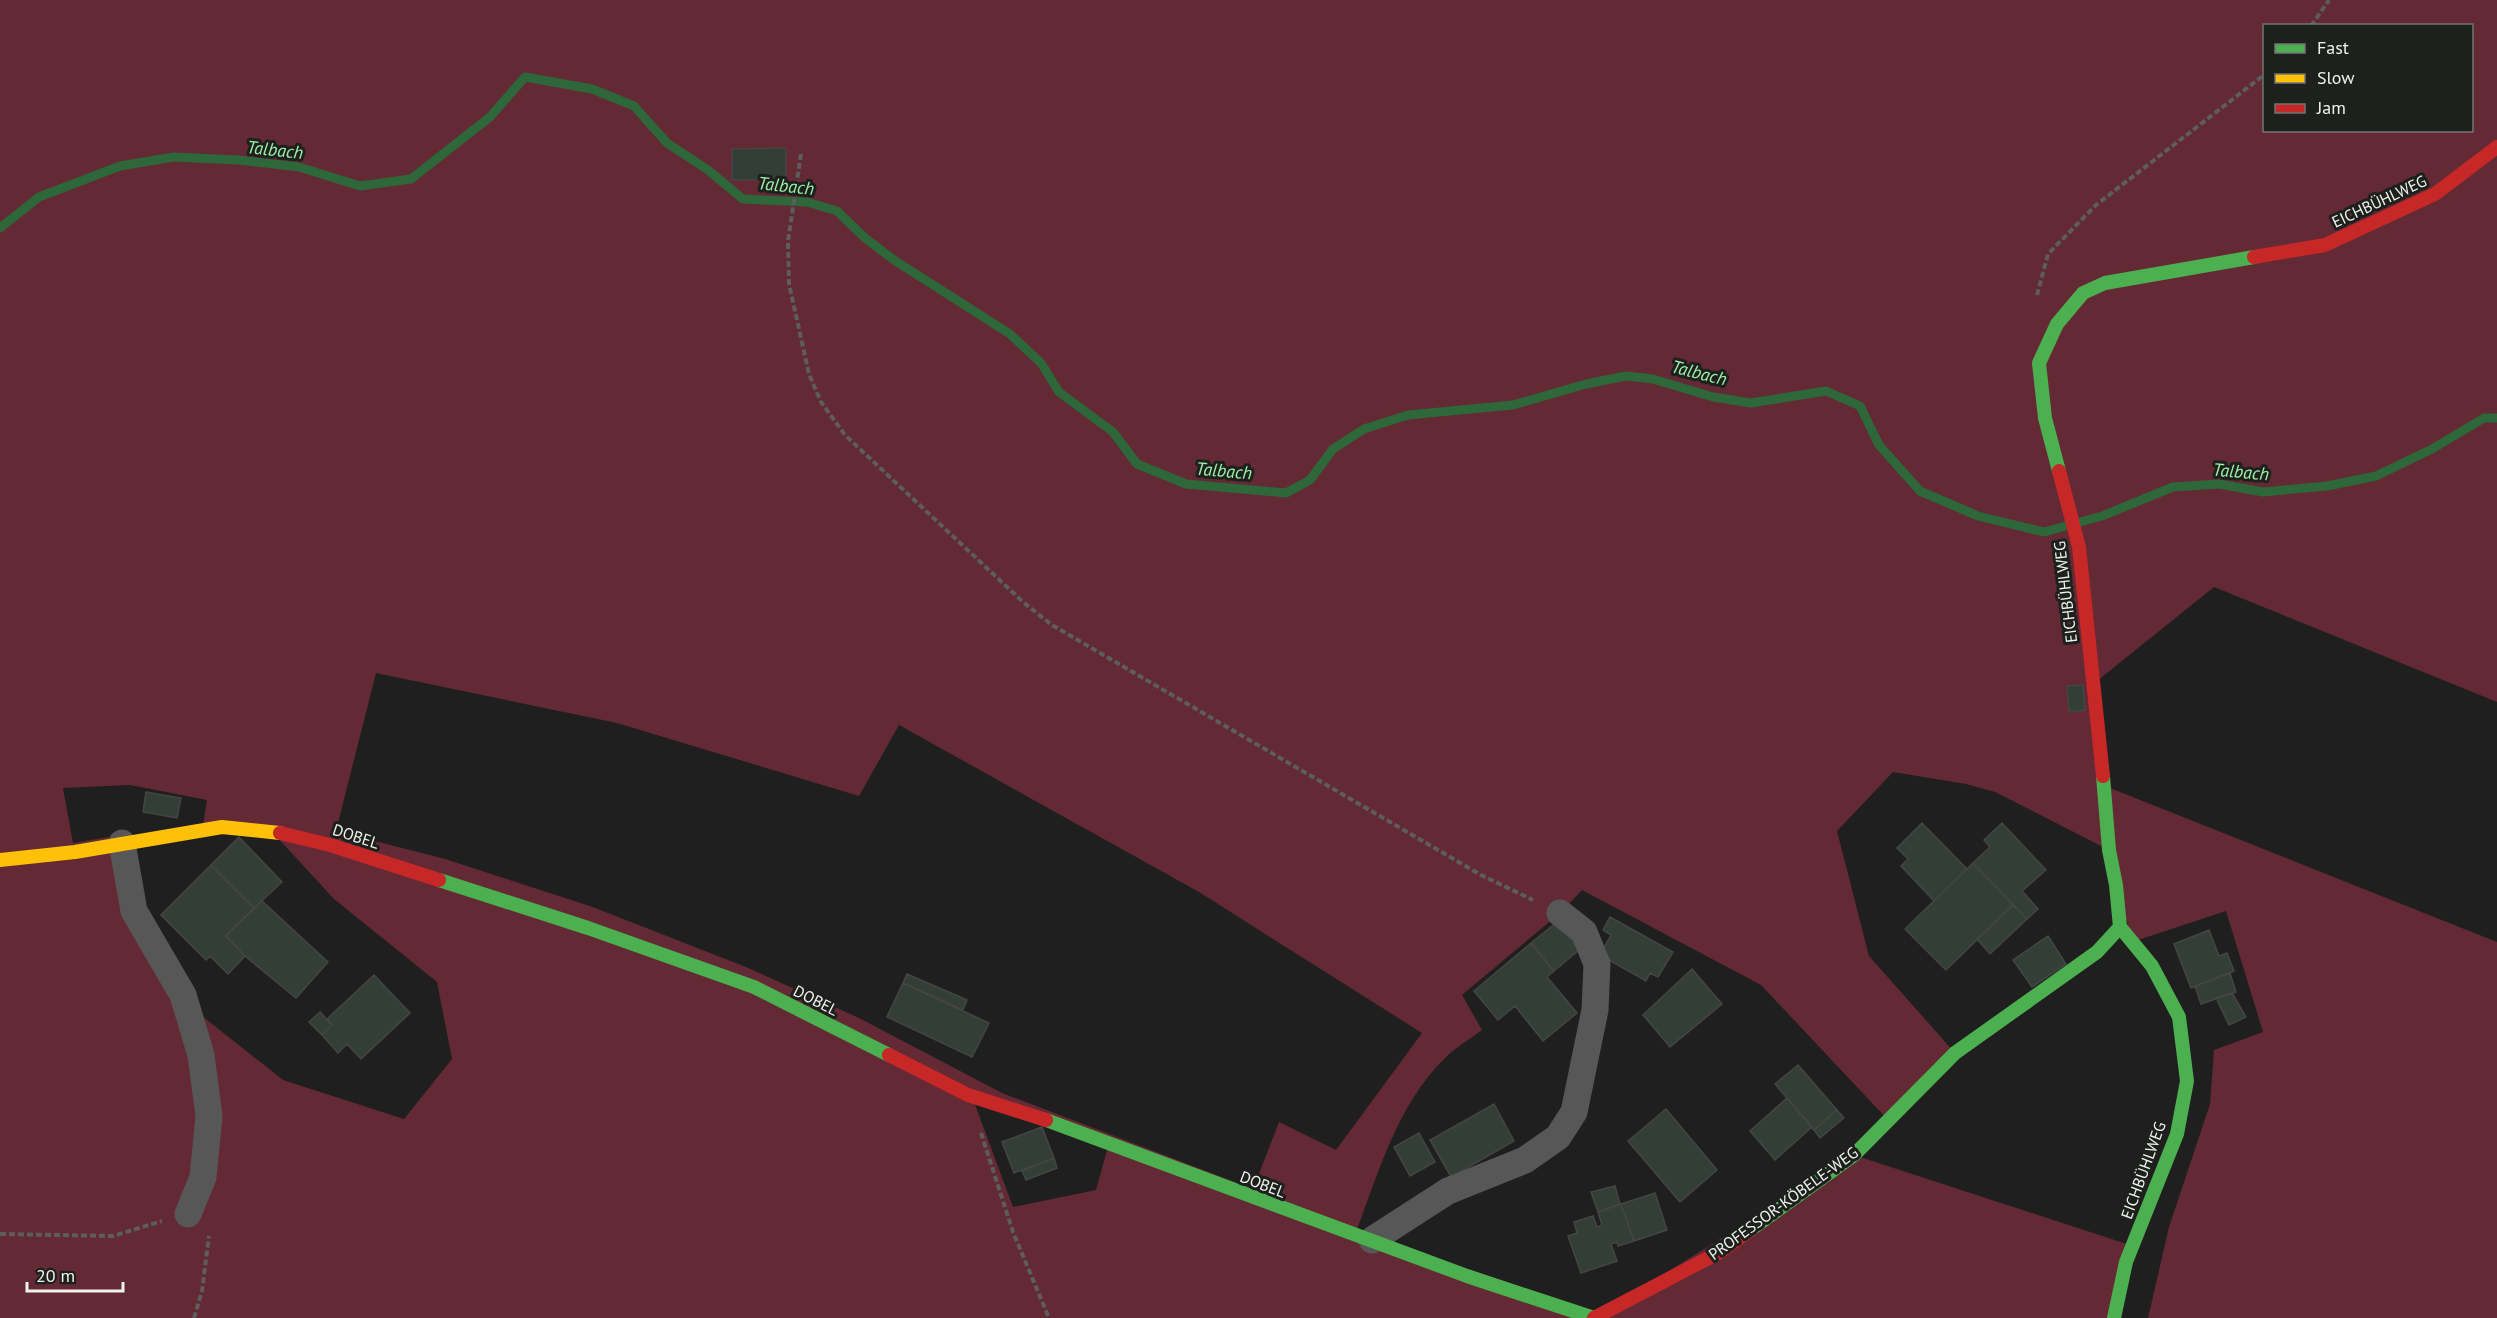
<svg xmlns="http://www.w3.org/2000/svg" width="2497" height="1318" viewBox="0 0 2497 1318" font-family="'PT Sans',sans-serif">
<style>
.green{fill:#632935;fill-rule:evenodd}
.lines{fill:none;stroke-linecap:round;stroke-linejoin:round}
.stream{stroke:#2e6739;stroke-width:9}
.building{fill:#333f36;stroke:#454545;stroke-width:1.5}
.path{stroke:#5d5d5d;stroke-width:4;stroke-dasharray:6 3;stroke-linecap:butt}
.street{stroke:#575757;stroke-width:27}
.fast{stroke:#4caf50;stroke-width:14}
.slow{stroke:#ffc107;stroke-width:14}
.jam{stroke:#c62828;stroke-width:14}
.labels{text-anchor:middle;stroke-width:6;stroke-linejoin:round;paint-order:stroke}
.street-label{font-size:16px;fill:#eff1ef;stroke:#1e201e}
.water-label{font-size:18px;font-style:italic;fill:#9af0a6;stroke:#1e201e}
</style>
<rect width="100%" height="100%" fill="#1f1f1f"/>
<path class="green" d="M0,0H2497V702L2214,587L2092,685L2105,786L2497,942V1318H2148L2169,1227L2210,1104L2214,1050L2263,1032L2226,911L2132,942L2109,850L1995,792L1966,784L1893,772L1837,831L1869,956L1955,1053L1889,1121L1761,985L1582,890L1560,913L1462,995L1482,1030C1470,1039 1456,1047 1445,1058C1397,1105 1378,1174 1355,1235L1594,1318H0ZM2264,26H2472V130H2264ZM376,673L617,723L859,796L899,725L1199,892L1422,1033L1336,1150L1279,1122L1253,1189L1002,1093L859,1018L746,967L590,906L445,859L336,831ZM130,785L207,800L202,831L275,835L334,899L437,982L452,1059L404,1119L283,1080L168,989L109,837L73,843L63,788ZM973,1099L1108,1147L1096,1190L1013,1207Z
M1854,1155L2133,1246L2114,1318H1594Z"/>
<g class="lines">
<path class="stream" d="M0,228L39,197L120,166L174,157L238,160L299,167L360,186L411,179L490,117L525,77L592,89L634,106L667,143L708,170L743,199L807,202L837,211L865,238L894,260L1010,334L1041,363L1059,392L1113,432L1137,464L1186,484L1286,493L1310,480L1333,449L1364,429L1408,415L1513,405L1586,384L1626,376L1653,379L1713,397L1751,403L1826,391L1860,406L1879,445L1920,491L1978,516L2044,532L2102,516L2173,487L2219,484L2263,492L2327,486L2376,476L2432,449L2484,418H2497"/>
</g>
<path class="building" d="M786,148V179L732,180V149Z
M2083,685L2085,710L2069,712L2067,686Z
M146,792L181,798L177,818L143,812Z
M1922,823L1967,869L1934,901L1901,866L1908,859L1897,848Z
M2002,823L2046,870L2022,891L2038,909L2027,919L1973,863L1990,847L1984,840Z
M239,837L282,882L254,908L211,865Z
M1973,863L2013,905L1946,970L1905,929Z
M211,865L254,908L226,936L245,956L228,974L210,956L206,960L161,915Z
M262,901L328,962L296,998L245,956L226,936Z
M2013,905L2027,919L1990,954L1977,939Z
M1610,917L1673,952L1658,977L1650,973L1646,981L1600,955L1611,935L1603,930Z
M1557,922L1579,950L1554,971L1531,943Z
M2209,930L2219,956L2227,953L2234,971L2191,988L2174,944Z
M2048,936L2066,964L2032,987L2013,960Z
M1531,943L1554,971L1547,977L1577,1013L1543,1041L1515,1006L1498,1020L1474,991Z
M1692,969L1722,1004L1670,1047L1643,1015Z
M2230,973L2236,992L2201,1004L2195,986Z
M907,974L967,1000L963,1010L903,983Z
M374,975L410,1013L361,1059L347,1044L338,1053L322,1035L332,1025L327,1019Z
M903,983L989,1023L972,1057L887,1017Z
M2232,993L2246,1017L2229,1025L2216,998Z
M320,1012L332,1025L322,1035L309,1022Z
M1798,1065L1837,1110L1814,1130L1775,1084Z
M1787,1098L1812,1127L1775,1160L1750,1131Z
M1494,1104L1514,1141L1451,1177L1430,1140Z
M1666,1109L1717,1170L1680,1202L1628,1141Z
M1837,1110L1844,1118L1820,1138L1814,1130Z
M1042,1127L1054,1158L1014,1173L1002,1142Z
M1419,1133L1435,1162L1410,1176L1394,1147Z
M1054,1158L1057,1168L1026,1180L1022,1171Z
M1615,1186L1620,1204L1598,1212L1591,1192Z
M1655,1193L1667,1230L1634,1241L1621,1204Z
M1621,1204L1634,1241L1618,1246L1617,1242L1611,1244L1617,1261L1581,1273L1568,1236L1577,1233L1574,1222L1593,1216L1597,1227L1602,1225L1598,1212Z"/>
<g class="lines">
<path class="path" d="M2311,26L2329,0
M801,154L788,241L789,284L809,374L821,402L845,435L1023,602L1052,625L1481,875L1533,900
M2037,295L2048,254L2096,205L2264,75
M981,1133L1013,1232L1049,1318
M0,1234L113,1236L162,1221
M194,1318L202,1291L209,1236"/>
<path class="street" d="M122,843L134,911L183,995L201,1055L209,1116L203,1177L188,1214
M1372,1240L1448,1191L1525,1160L1558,1137L1574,1112L1595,1010L1597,964L1584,932L1560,913"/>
<path class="fast" d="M2059,471L2045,418L2039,363L2057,324L2083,293L2105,283L2254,257
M2103,776L2109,850L2116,885L2120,927L2152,966L2179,1017L2187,1081L2177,1134L2126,1262L2114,1318
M439,880L588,928L754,987L889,1055
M1046,1120L1467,1276L1594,1318
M1750,1230L1854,1155L1955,1053L2097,952L2120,927"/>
<path class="slow" d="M0,860L75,852L222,827L280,833"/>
<path class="jam" d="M2254,257L2325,245L2435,194L2497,147
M2059,471L2079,547L2103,776
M280,833L330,845L439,880
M889,1055L968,1095L1046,1120
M1594,1318L1720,1252L1750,1230"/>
</g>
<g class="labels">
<g class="street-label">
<text transform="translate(2379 201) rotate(-25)" y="6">EICHBÜHLWEG</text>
<text transform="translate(2065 592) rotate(-97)" y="6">EICHBÜHLWEG</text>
<text transform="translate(356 836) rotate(18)" y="6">DOBEL</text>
<text transform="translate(816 1000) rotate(27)" y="6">DOBEL</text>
<text transform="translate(2143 1170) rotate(-70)" y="6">EICHBÜHLWEG</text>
<text transform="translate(1263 1184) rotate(21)" y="6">DOBEL</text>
<text transform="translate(1783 1203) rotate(-36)" y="6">PROFESSOR-KÖBELE-WEG</text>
</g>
<g class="water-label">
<text transform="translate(275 150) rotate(6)" y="6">Talbach</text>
<text transform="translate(786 186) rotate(6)" y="6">Talbach</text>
<text transform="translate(1699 373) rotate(14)" y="6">Talbach</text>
<text transform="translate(1224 471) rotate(5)" y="6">Talbach</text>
<text transform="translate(2241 472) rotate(5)" y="6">Talbach</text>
</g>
</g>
<rect x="2263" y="24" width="210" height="108" fill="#1e201e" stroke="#727472" stroke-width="1.5"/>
<rect x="2275" y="44" width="30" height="9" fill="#4caf50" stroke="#727472" stroke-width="1.5"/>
<text x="2317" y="54" font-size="18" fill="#eff1ef">Fast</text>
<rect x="2275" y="74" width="30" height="9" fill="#ffc107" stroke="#727472" stroke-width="1.5"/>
<text x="2317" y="84" font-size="18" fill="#eff1ef">Slow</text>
<rect x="2275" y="104" width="30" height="9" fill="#c62828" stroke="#727472" stroke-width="1.5"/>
<text x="2317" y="114" font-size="18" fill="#eff1ef">Jam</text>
<path d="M27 1282v9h96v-9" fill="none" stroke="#eff1ef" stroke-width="3"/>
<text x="36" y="1282" font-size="18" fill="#eff1ef" stroke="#1e201e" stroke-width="4.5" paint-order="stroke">20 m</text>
</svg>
